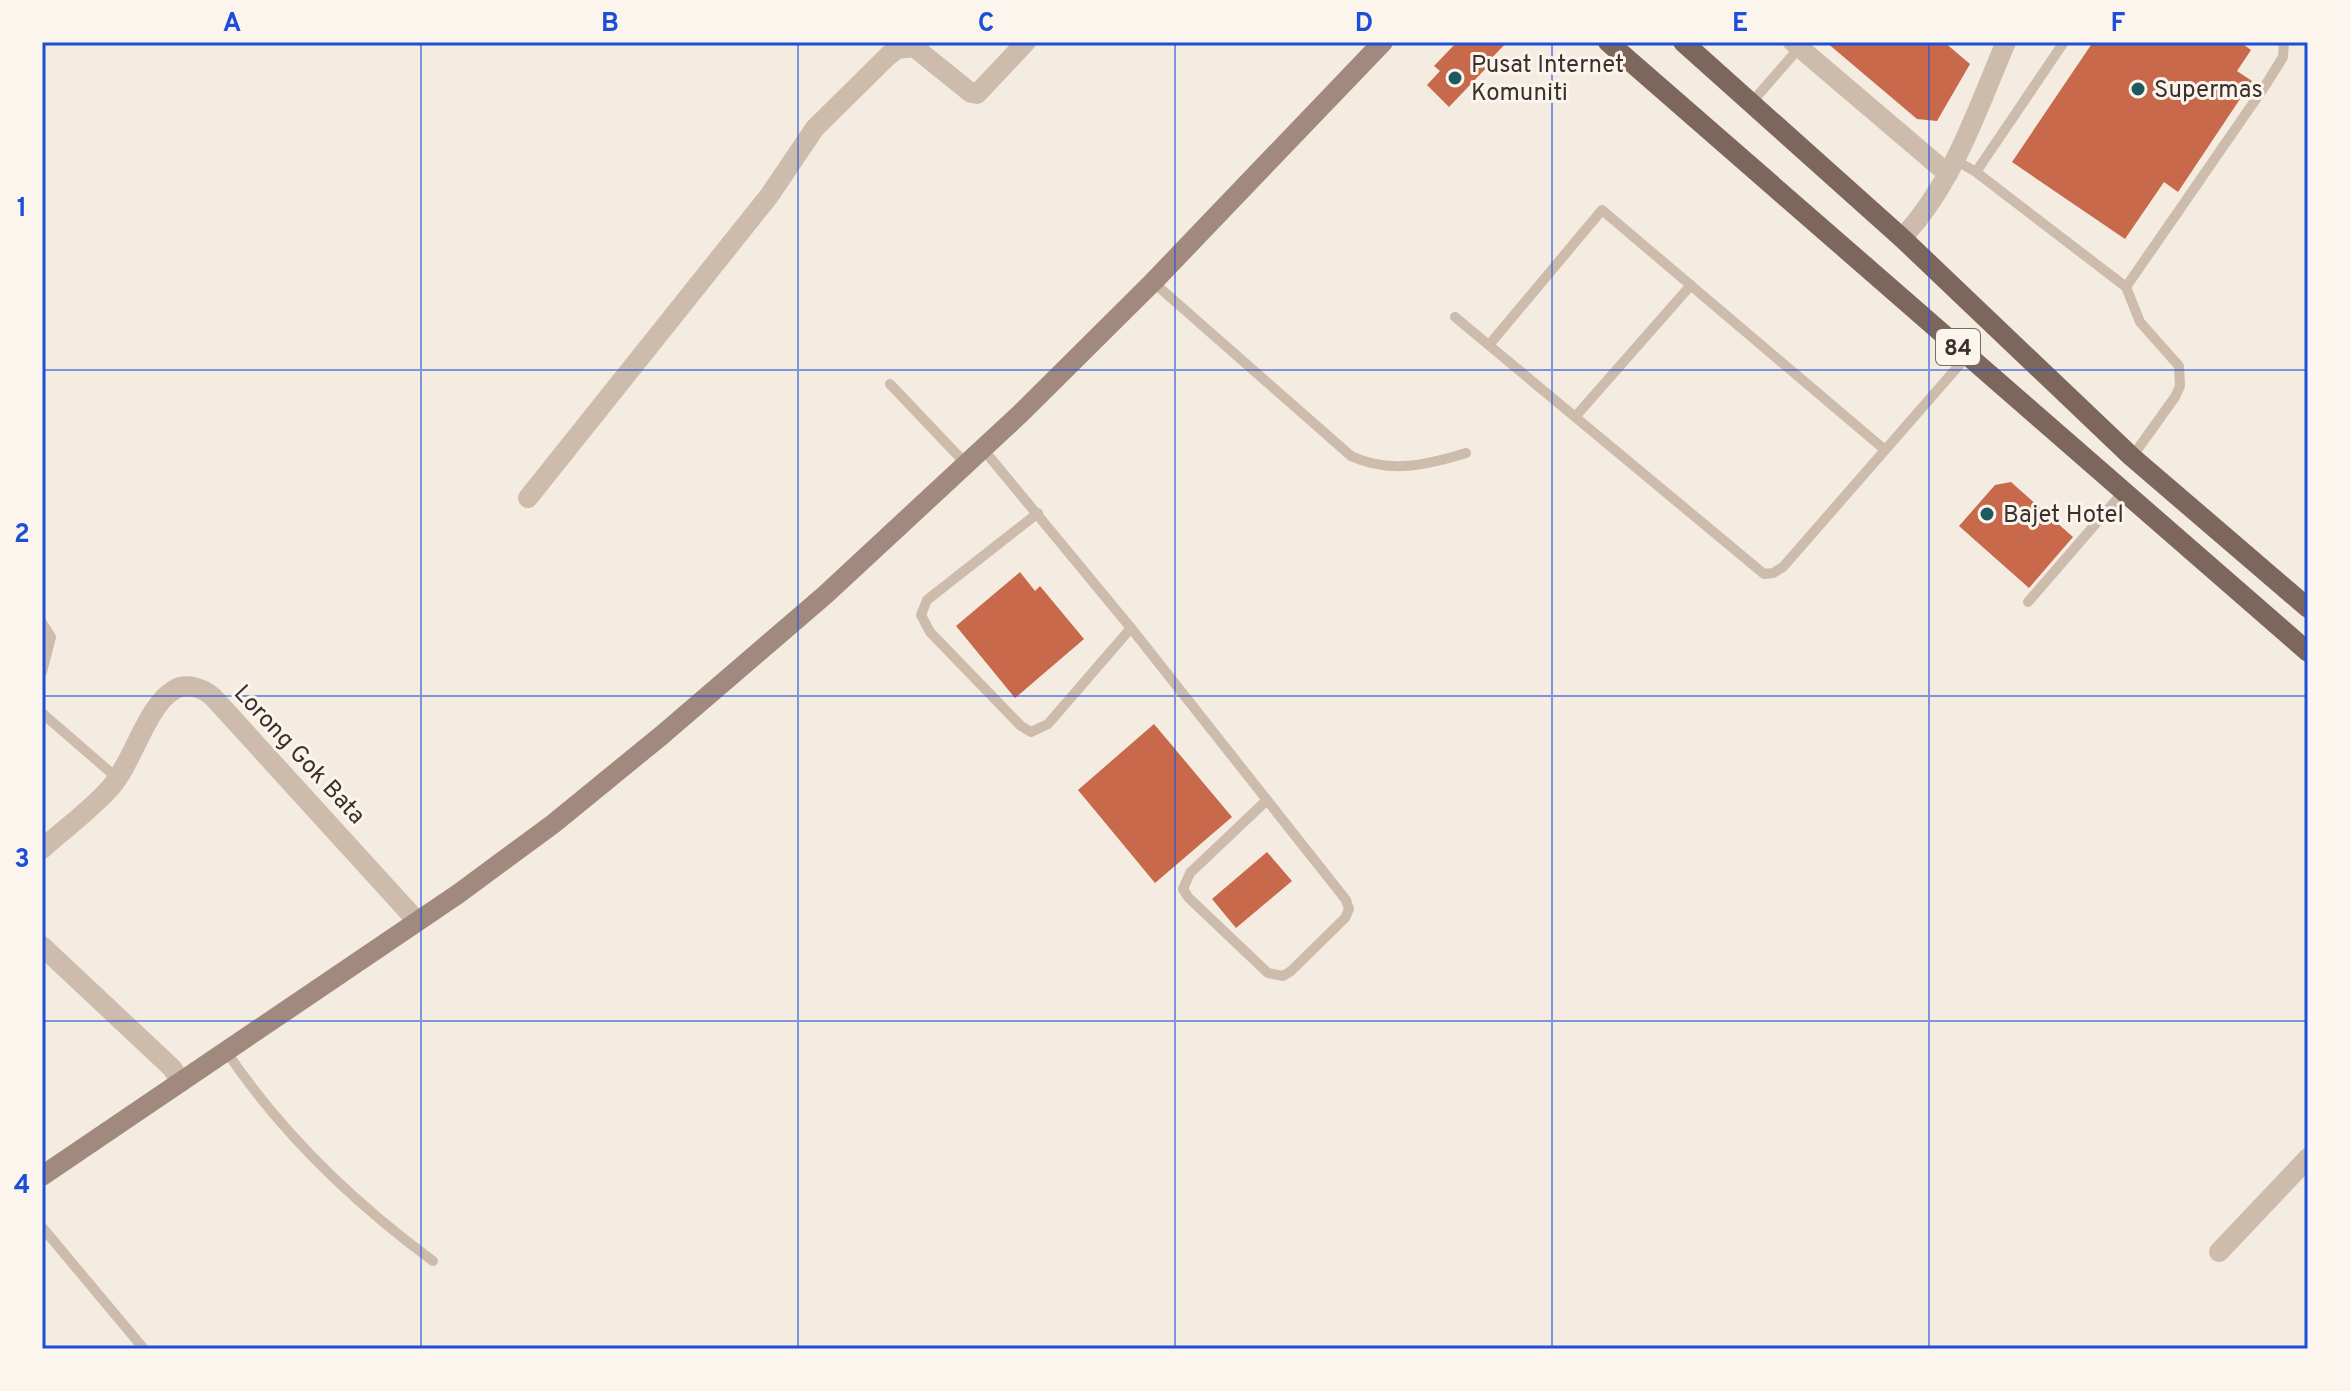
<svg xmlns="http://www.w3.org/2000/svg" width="2350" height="1391" viewBox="0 0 2350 1391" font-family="Overpass,sans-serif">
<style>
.building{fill:#c8694b}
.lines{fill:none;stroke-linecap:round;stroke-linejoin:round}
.lane{stroke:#cdbbac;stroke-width:10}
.street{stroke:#cdbbac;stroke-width:20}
.secondary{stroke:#a18a7d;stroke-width:20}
.primary{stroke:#7d675c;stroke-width:20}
.grid{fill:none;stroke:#1d4ed8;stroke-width:2;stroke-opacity:0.55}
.poi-dot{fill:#1f5a5e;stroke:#fbf5ee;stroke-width:3}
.labels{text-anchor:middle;stroke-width:6;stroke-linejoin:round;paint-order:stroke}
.shield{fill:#fbf5ee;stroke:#756b66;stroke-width:2}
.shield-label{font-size:22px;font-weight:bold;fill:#3b302b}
.poi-label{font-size:24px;fill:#3b302b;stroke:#fbf5ee;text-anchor:start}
.street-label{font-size:24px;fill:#3b302b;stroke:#fbf5ee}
.neatline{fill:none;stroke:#1d4ed8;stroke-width:3}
.grid-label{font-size:26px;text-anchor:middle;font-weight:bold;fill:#1d4ed8}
</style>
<rect width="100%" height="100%" fill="#f4ebe1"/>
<path class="building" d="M1457,42H1507L1487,63L1489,65L1449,107L1427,85L1440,71L1434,66Z
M1826,42H1944L1970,64L1937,121L1917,119Z
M2093,42H2240L2251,50L2237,71L2252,81L2178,192L2164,182L2125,239L2012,162Z
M2011,482L2073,537L2029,588L1959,526L1995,485Z
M1020,572L1035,591L1040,586L1084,639L1015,698L956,626Z
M1154,724L1232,817L1155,883L1078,790Z
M1267,852L1292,881L1236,928L1212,899Z"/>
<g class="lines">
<path class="lane" d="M1751,103L1800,47
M1955,160L1976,172L2126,287L2140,322L2179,366L2180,386L2175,397L2132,457
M1976,172L2064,42
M1153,282L1351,456C1390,474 1427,465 1466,453
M2126,287L2265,86L2283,57L2284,42
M1455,317L1764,574L1773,573L1783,567L1968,355
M1489,345L1602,210L1885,450
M890,384L967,465
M1575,417L1691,285
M983,449L1131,628L1346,900L1349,909L1345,918L1291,971L1283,976L1268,973L1188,897L1183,889L1190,873L1267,800
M1038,513L927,600L921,615L930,632L1021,726L1031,732L1048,724L1131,628
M2028,602L2124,491
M42,623L51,637L42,672
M42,713L117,778
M226,1051C282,1134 353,1202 433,1261
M42,1227L144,1349"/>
<path class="street" d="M1793,42L1948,174
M1902,238C1953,184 1977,110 2006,42
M528,498L769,196L815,128L888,56L897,49L914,47L971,93L977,94L1026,42
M42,849C64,829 91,810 111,787C133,762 147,705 174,690C186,682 203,688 213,697L417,921
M42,946L172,1068L181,1082
M2219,1252L2308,1158"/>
<path class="secondary" d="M42,1176L458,894L553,824L662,735L825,595L1020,414L1153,282L1383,42"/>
<path class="primary" d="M1608,42L2308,652
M1683,42L1902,238L2132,457L2308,608"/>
</g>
<path class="grid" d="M421,42V1349M798,42V1349M1175,42V1349M1552,42V1349M1929,42V1349M42,370H2308M42,696H2308M42,1021H2308"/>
<g class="poi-dot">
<circle cx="1455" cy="78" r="8"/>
<circle cx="2138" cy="89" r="8"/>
<circle cx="1987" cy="514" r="8"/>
</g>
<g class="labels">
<rect class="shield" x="1936" y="329" width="44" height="36" rx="6"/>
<g class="shield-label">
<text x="1958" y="355">84</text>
</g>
<g class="poi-label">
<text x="1471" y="72">Pusat Internet<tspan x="1471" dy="28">Komuniti</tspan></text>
<text x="2154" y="97">Supermas</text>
<text x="2003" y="522">Bajet Hotel</text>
</g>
<g class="street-label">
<text transform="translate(300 754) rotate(47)" y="8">Lorong Gok Bata</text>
</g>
</g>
<rect width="2350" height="1391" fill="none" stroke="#fbf5ee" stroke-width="88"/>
<rect x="44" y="44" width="2262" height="1303" class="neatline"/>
<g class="grid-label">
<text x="232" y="31">A</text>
<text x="610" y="31">B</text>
<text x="986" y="31">C</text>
<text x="1364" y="31">D</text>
<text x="1740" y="31">E</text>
<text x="2118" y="31">F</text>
<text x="22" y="216">1</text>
<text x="22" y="542">2</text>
<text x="22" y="867">3</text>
<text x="22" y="1193">4</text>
</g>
</svg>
